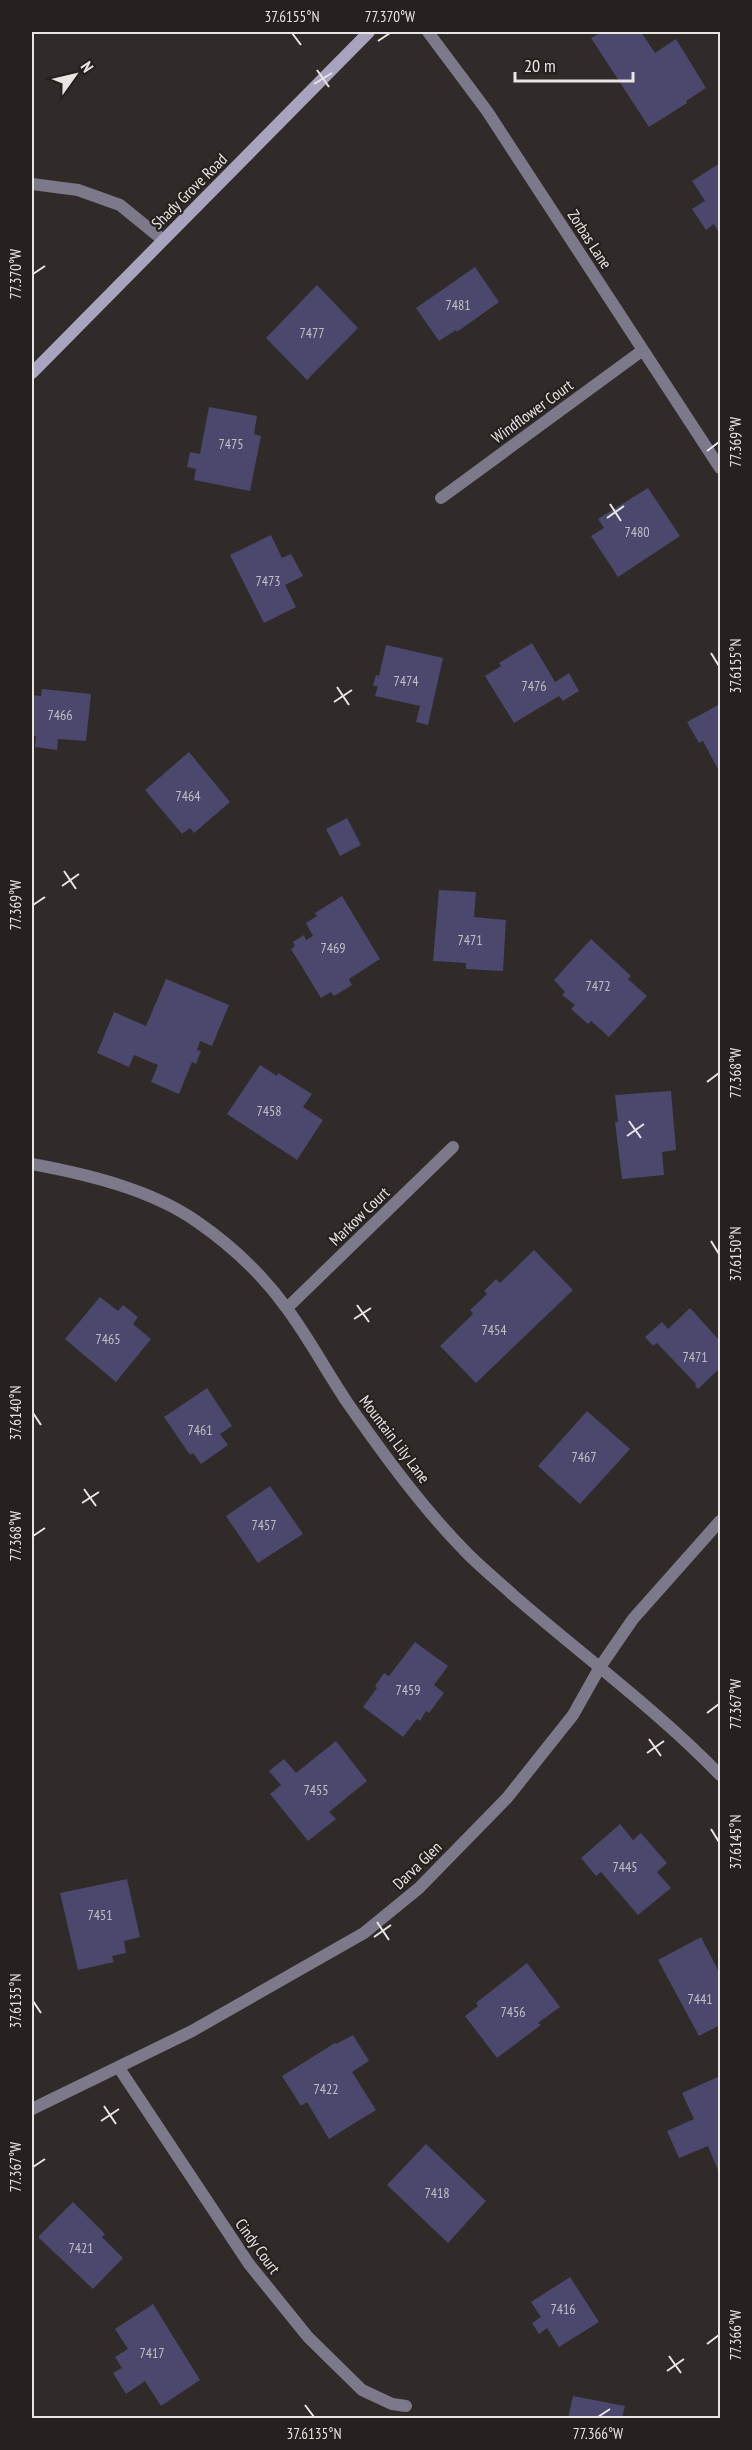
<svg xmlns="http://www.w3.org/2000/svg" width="752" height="2450" viewBox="0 0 752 2450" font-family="'PT Sans Narrow',sans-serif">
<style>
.building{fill:#4b476d}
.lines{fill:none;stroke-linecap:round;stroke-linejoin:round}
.street{stroke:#7d788a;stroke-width:12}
.secondary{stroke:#aaa3c0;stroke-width:12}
.ticks{fill:none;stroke:#e9e5e3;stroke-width:2}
.labels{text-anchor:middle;stroke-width:4.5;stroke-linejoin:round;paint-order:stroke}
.number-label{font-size:14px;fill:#c2bec6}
.street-label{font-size:16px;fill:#e9e5e3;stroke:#26211e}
.neatline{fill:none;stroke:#e9e5e3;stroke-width:2}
.ticks-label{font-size:15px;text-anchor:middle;fill:#e9e5e3}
</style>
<rect width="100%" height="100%" fill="#302b28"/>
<path class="building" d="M602,32H641L655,53L676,39L706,88L686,101L687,103L649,127L591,38Z
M720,163V235L714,224L706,230L692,209L705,201L692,181Z
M475,267L499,302L457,332L456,330L439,341L416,308Z
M317,285L358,328L307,380L266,338Z
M209,407L257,416L254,434L261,436L250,491L194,480L196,469L187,467L190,452L200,454Z
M648,488L680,536L618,577L591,536L604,528L598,519Z
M271,535L282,558L291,554L303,576L285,585L296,607L264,623L230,555Z
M532,643L555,682L569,673L579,691L563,701L559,696L514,723L485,676L501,666L499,663Z
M386,645L443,658L428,725L416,722L420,706L375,696L378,686H373L376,675L379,676Z
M42,689L91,694L86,741L58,739L57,750L35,747L36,736L32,735V695L41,696Z
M720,704V773L703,741L699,743L687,722Z
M189,752L230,802L194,833L190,828L182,834L145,790Z
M347,818L361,845L340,856L326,829Z
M439,890L476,892L474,917L506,920L503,971L466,969V963L433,961Z
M342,896L380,959L349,979L352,985L334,996L331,992L321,998L291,949L295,946L293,942L304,935L306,940L313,936L306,923L317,916L315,913Z
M591,939L631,976L628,979L647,996L609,1037L591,1021L588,1024L571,1009L575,1005L562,995L565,992L554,980Z
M166,979L229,1005L212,1046L200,1041L197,1050L201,1051L196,1064L192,1062L179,1094L151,1082L158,1065L134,1055L129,1067L97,1053L114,1012L146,1026Z
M260,1065L277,1076L278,1073L312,1094L303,1107L323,1120L297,1160L227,1114Z
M671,1091L676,1150L662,1152L664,1175L622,1179L615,1122H618L615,1095Z
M534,1250L573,1290L476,1383L440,1346L473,1314L470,1310L487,1294L484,1291L496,1279L500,1283Z
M100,1297L118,1311L123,1305L138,1317L133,1324L151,1339L116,1382L65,1339Z
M690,1308L720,1341V1368L698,1389L695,1386L696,1384L657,1343L653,1346L645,1337L662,1322L668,1329Z
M207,1388L232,1426L220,1434L228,1445L201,1464L193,1453L190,1455L164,1417Z
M587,1411L630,1449L580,1504L538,1466Z
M270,1486L303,1534L258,1563L226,1516Z
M415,1642L448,1666L434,1685L444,1693L429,1713L426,1711L420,1721L417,1719L403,1737L363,1707L377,1688L375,1686L384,1673L389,1676Z
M336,1741L367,1781L329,1812L336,1819L308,1841L270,1794L281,1785L269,1771L284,1759L296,1773Z
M620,1824L633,1840L641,1833L667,1863L657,1872L671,1888L638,1915L601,1872L596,1876L581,1858Z
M127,1879L140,1937L124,1941L126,1953L112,1956L114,1962L78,1970L60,1893Z
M701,1937L720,1974V2025L699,2036L658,1960Z
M527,1963L560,2007L538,2023L541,2025L497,2058L465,2016L478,2006L476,2003Z
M353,2035L369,2061L352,2072L376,2110L329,2139L307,2102L301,2106L282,2076L335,2043L336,2044Z
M720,2076V2175L708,2146L679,2158L667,2131L694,2119L682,2093Z
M426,2144L486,2201L448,2243L387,2185Z
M73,2202L105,2234L102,2237L123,2258L93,2289L38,2237Z
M570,2277L599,2322L559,2347L547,2328L539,2334L532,2323L541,2317L531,2302Z
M153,2304L200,2380L161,2406L145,2381L126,2394L113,2373L122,2368L115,2357L128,2349L115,2329Z
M573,2396L625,2406L622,2418H568Z"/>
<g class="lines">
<path class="street" d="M428,32L487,111L720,468
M32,184L78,190L120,205L163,240
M441,498L643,350
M32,1164C86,1174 150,1189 196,1221C231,1245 263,1275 288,1310C310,1340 328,1374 349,1405C384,1455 422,1507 464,1550C479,1566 497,1580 513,1595C582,1655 657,1710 720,1775
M287,1308L453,1147
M119,2068L249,2264L308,2337L362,2390L392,2404L406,2406
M32,2109L192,2031L364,1933L419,1888L507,1798L573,1715L600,1667L633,1619L720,1521"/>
<path class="secondary" d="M32,373L369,32"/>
</g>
<path class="ticks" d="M292,33L301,45M378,41L390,33M317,70L329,87M314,84L332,73M33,274L45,266M707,451L719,442M610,504L621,521M607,518L624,506M711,653L719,666M337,687L349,705M334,702L352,690M64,871L76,889M62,886L79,874M33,905L45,897M707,1082L719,1073M629,1121L641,1138M627,1136L644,1124M711,1241L719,1254M357,1305L369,1322M354,1319L371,1308M33,1413L41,1425M84,1489L96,1506M82,1503L99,1492M33,1536L45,1528M707,1713L719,1704M649,1739L661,1756M647,1753L664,1741M711,1829L719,1842M377,1922L389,1940M374,1937L391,1925M33,2001L41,2013M104,2106L116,2124M101,2121L119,2109M33,2167L45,2159M707,2344L719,2335M669,2356L681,2373M667,2371L684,2359M305,2405L314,2417M598,2417L610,2409"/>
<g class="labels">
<g class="number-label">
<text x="458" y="310">7481</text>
<text x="312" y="338">7477</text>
<text x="231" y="449">7475</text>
<text x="637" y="537">7480</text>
<text x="268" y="586">7473</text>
<text x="406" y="686">7474</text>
<text x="534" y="691">7476</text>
<text x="60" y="720">7466</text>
<text x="188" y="801">7464</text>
<text x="470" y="945">7471</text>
<text x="333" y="953">7469</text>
<text x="598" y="991">7472</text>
<text x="269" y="1116">7458</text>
<text x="494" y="1335">7454</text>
<text x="108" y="1344">7465</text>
<text x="695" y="1362">7471</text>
<text x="200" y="1435">7461</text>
<text x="584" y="1462">7467</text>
<text x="264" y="1530">7457</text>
<text x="408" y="1695">7459</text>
<text x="316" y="1795">7455</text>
<text x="625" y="1872">7445</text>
<text x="100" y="1920">7451</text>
<text x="700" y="2004">7441</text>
<text x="513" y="2017">7456</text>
<text x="326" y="2094">7422</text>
<text x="437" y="2198">7418</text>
<text x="81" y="2253">7421</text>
<text x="563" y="2314">7416</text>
<text x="152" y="2358">7417</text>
</g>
<g class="street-label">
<text transform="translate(189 191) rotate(-45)" y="6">Shady Grove Road</text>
<text transform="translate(590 239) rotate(57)" y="6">Zorbas Lane</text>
<text transform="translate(532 411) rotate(-36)" y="6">Windflower Court</text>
<text transform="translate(359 1216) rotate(-44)" y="6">Markow Court</text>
<text transform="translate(395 1439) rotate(53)" y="6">Mountain Lily Lane</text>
<text transform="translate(417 1865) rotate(-44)" y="6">Darva Glen</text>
<text transform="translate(258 2246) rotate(54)" y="6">Cindy Court</text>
</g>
</g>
<rect width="752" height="2450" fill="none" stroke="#26211e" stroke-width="66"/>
<g transform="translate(75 75) rotate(56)" stroke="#26211e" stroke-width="4.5" paint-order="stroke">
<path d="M0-4.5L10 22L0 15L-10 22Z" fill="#e9e5e3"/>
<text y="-9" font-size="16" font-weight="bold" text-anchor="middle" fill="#e9e5e3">N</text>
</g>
<path d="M515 72v9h118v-9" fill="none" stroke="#e9e5e3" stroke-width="3"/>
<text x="524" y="72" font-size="18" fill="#e9e5e3" stroke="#26211e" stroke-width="4.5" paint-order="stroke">20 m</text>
<rect x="33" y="33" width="686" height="2384" class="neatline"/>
<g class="ticks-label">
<text x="292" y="22">37.6155°N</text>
<text x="390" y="22">77.370°W</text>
<text transform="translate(16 274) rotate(-90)" y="5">77.370°W</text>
<text transform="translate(736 442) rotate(-90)" y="5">77.369°W</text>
<text transform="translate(736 666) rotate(-90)" y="5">37.6155°N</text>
<text transform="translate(16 905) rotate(-90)" y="5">77.369°W</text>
<text transform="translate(736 1073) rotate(-90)" y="5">77.368°W</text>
<text transform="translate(736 1254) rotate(-90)" y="5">37.6150°N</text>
<text transform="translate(16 1413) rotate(-90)" y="5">37.6140°N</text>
<text transform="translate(16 1536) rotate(-90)" y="5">77.368°W</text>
<text transform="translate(736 1704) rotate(-90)" y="5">77.367°W</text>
<text transform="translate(736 1842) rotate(-90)" y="5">37.6145°N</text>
<text transform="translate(16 2001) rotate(-90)" y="5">37.6135°N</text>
<text transform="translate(16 2167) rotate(-90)" y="5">77.367°W</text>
<text transform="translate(736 2335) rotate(-90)" y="5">77.366°W</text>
<text x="314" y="2439">37.6135°N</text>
<text x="598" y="2439">77.366°W</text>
</g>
</svg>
